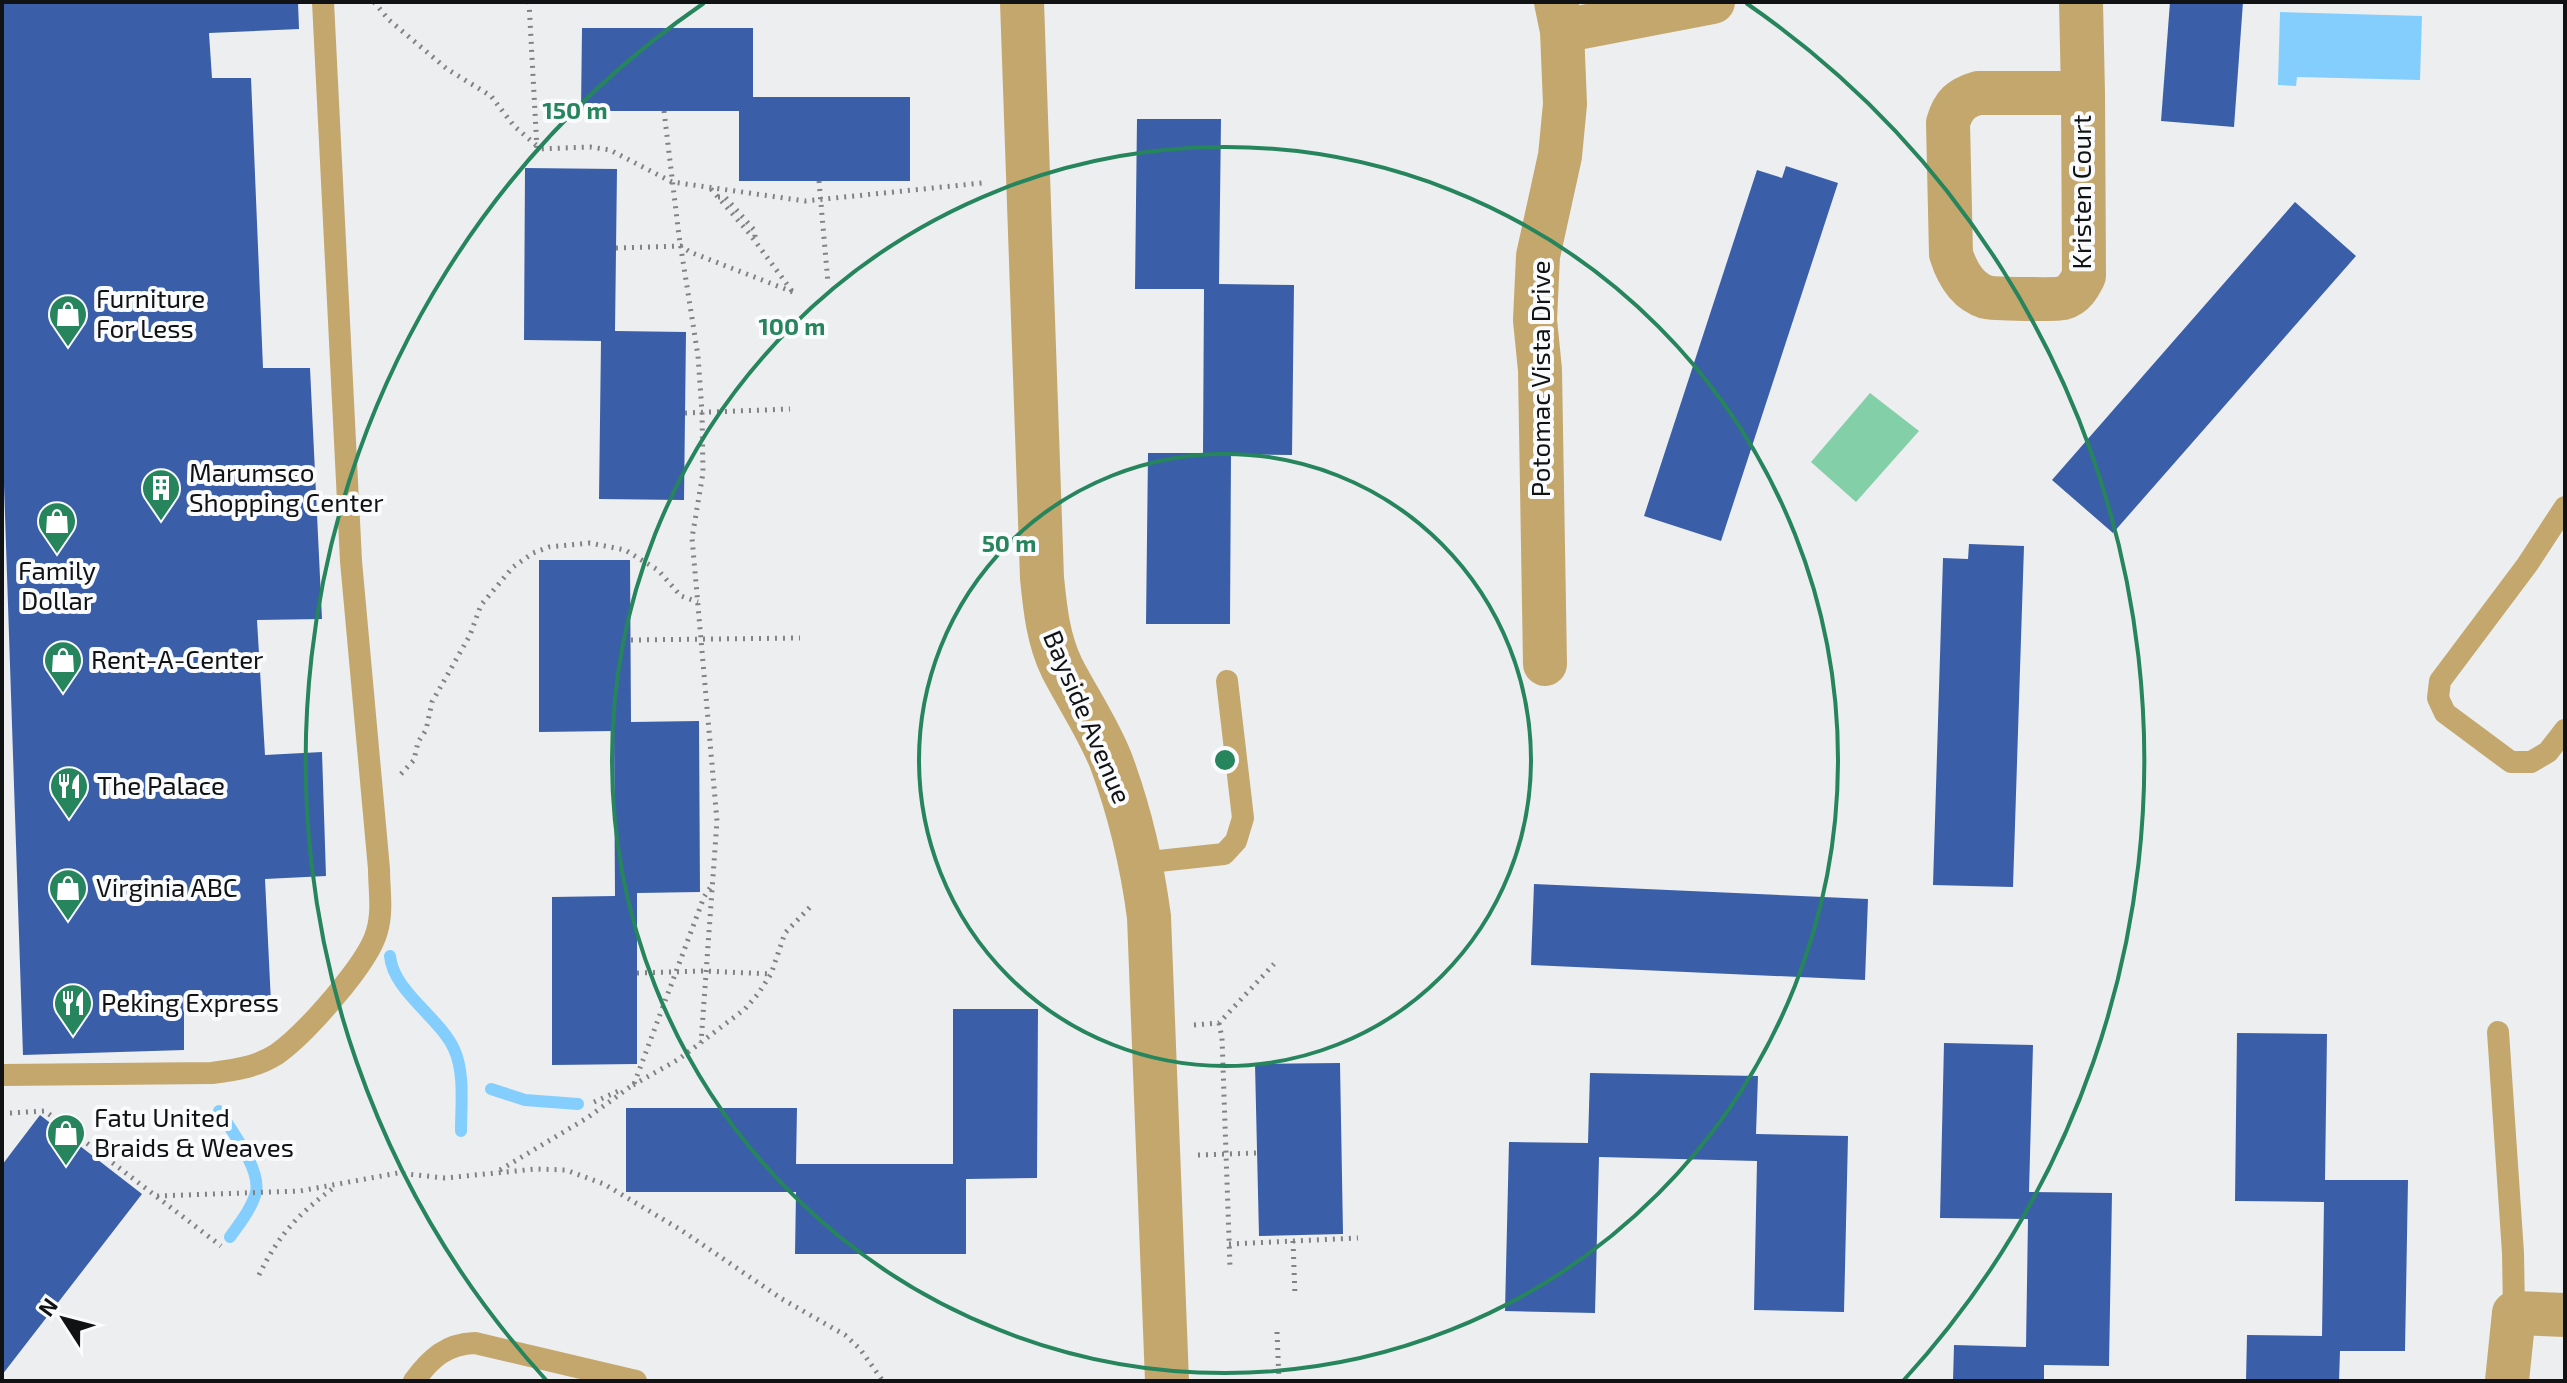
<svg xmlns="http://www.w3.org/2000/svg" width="2567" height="1383" viewBox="0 0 2567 1383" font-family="'Exo 2',sans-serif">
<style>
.green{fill:#83d0a8}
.water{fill:#84cefe}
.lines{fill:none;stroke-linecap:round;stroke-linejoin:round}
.stream{stroke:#84cefe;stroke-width:12}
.building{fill:#3a5fa8}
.path{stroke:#818284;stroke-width:5;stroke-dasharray:2 6;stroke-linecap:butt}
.lane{stroke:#c4a76d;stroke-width:22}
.street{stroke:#c4a76d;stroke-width:44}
.ring{fill:none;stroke:#26855c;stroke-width:4}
.labels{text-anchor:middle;stroke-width:8;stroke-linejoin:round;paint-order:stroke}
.street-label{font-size:26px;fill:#111213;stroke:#fafbfd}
.poi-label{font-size:26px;fill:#111213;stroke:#fafbfd;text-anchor:start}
.centre{fill:#26855c;stroke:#fafbfd;stroke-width:4}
.ring-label{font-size:24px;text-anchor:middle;font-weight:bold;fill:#26855c;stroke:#fafbfd;stroke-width:8;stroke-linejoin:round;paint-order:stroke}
</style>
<rect width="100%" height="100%" fill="#edeef0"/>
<path class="green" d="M1870,393L1919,431L1856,502L1811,462Z"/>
<path class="water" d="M2280,12L2422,16L2420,80L2297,77L2296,86L2278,85Z"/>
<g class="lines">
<path class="stream" d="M390,956C393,991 440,1018 454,1049C465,1073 461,1105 461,1131
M491,1089L525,1100L578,1104
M219,1111C231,1130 261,1169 256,1192C252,1208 240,1223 230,1237"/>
</g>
<path class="building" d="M2,2H298L299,29L209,33L212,78H251L263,368H310L322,619L257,620L265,755L322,752L326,876L265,879L271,1003L184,1007V1050L23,1055L2,425Z
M2170,2H2243L2234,127L2161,121Z
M582,28H753V97H910V181H739V111H581Z
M1137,119H1221L1219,284L1294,285L1292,455L1231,454L1230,624H1146L1148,453H1203L1204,289H1135Z
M1786,166L1838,183L1721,541L1644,516L1757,170L1782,178Z
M525,168L617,169L615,331L686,332L684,500L599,499L601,341L524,340Z
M2295,202L2356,256L2113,533L2052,480Z
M1969,544L2024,546L2013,887L1933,885L1943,558L1968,559Z
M539,560H630L631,722L699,721L700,892L637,893V1064L552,1065V897L615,896L614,731L539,732Z
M1534,884L1868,899L1865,980L1531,965Z
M953,1009H1038L1037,1178L966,1179V1254H795L796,1192H626V1108H797L796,1164H953Z
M2237,1033L2327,1034L2325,1180H2408L2405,1351H2340L2339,1381H2246L2247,1335L2322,1336L2324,1202L2235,1201Z
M1944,1043L2033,1045L2029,1192L2112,1193L2109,1366L2044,1365V1381H1953L1954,1345L2026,1347L2028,1219L1940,1218Z
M1340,1063L1343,1234L1259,1236L1255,1064Z
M1590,1073L1758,1076L1756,1134L1848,1136L1844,1312L1754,1310L1757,1161L1599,1157L1595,1313L1505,1311L1509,1142L1588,1143Z
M40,1115L142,1194L2,1375V1165Z"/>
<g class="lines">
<path class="path" d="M374,2L389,20L447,69L491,96L514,126L536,145
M529,2L537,149L590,147L610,150L672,182L805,201L982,183
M664,111L679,236L698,356L702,412L703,473L692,538L717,821L701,1043
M819,181L828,283
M711,189L749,233L792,291
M718,197H725L755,231V240
M616,248L681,246L690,252L793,292
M685,413L790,409
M631,640L800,638
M401,774L414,760L418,742L426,730L432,702L470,635L481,605L513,567L533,553L549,547L590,543L625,550L658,570L681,596L698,602
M637,973L704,971L771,974
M1219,1023L1222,1038L1230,1267
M1194,1025L1219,1023L1274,964
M633,1085L679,1059L745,1009L758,994L771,974L785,933L813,904
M594,1102L623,1089
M10,1113L45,1111L221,1246
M1198,1155L1257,1153
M500,1170L587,1118L634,1084L704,897L710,888
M157,1196L300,1191L398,1173L445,1178L536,1169L566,1170L604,1184L681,1230L782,1299L845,1335L860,1349L883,1381
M1293,1241L1295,1296
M1229,1244L1358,1238
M259,1275C279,1234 299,1213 336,1186
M1277,1332L1279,1381"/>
<path class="lane" d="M2565,507L2527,565L2440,681L2438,698L2445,713L2511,762H2531L2548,752L2565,730
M1140,863L1224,854L1236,841L1243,818L1227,681
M2498,1032L2513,1253L2514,1313
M2,1075L212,1073C235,1070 257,1067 277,1054C305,1034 369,963 377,931C383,911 379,889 379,869L351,561L323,2
M414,1381C431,1358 446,1344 475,1343L636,1381"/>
<path class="street" d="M1022,2L1042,578C1045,608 1048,639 1062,668C1078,699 1098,728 1111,761C1130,812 1142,864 1149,917L1167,1381
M2081,2L2083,93
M1562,31L1713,2
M1978,93H2083L2084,276C2079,286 2074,295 2063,298C2055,300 1994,299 1986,297C1967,291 1957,273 1951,254L1948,123C1953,105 1961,98 1978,93Z
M1545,664L1540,370L1535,320L1538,256L1560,156L1565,104L1562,31L1556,2
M2507,1381L2514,1313L2565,1315"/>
</g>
<g class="ring">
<circle cx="1225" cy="760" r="306"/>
<circle cx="1225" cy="760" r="613"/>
<path d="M547 1381A919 919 0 0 1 704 3M1746 3A919 919 0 0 1 1903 1381"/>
</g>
<defs>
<g id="shop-pin" transform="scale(2)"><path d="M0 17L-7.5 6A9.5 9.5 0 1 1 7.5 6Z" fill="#26855c" stroke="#fafbfd"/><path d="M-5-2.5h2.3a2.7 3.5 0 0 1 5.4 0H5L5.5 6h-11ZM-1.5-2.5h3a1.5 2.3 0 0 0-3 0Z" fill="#fff"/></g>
<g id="building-pin" transform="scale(2)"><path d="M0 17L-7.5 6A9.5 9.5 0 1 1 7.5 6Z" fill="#26855c" stroke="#fafbfd"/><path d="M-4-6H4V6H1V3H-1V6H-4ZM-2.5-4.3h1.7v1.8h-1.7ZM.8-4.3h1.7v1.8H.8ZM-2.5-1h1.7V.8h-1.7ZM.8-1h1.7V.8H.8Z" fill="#fff"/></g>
<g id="restaurant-pin" transform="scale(2)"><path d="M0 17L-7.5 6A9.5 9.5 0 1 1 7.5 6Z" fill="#26855c" stroke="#fafbfd"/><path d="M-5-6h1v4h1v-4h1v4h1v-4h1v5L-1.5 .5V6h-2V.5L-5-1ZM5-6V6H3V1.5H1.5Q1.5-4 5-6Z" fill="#fff"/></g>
</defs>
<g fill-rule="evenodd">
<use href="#shop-pin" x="68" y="314"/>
<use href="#building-pin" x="161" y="488"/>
<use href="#shop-pin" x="57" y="521"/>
<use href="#shop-pin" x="63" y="660"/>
<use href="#restaurant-pin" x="69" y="786"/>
<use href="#shop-pin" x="68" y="888"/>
<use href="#restaurant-pin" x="73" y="1003"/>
<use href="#shop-pin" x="66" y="1133"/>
</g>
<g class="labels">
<g class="street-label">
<text transform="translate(2082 192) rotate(-90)" y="9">Kristen Court</text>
<text transform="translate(1541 379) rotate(-90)" y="9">Potomac Vista Drive</text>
<text transform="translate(1087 717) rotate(67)" y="9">Bayside Avenue</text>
</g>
<g class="poi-label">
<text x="96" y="308">Furniture<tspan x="96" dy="30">For Less</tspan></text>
<text x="189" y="482">Marumsco<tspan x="189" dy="30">Shopping Center</tspan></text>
<text x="57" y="580" text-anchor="middle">Family<tspan x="57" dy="30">Dollar</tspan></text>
<text x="91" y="669">Rent-A-Center</text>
<text x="97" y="795">The Palace</text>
<text x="96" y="897">Virginia ABC</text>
<text x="101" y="1012">Peking Express</text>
<text x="94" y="1127">Fatu United<tspan x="94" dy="30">Braids &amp; Weaves</tspan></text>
</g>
</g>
<circle cx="1225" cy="760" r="12" class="centre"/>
<g class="ring-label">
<text x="575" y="119">150 m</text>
<text x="792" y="335">100 m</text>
<text x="1009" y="552">50 m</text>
</g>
<rect width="2567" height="1383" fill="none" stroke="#111213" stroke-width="8"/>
<g transform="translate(64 1319) rotate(306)" stroke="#fafbfd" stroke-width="6" paint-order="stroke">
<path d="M0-6L14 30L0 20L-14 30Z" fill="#111213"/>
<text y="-12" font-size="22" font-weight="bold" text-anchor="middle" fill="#111213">N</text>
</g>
</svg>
